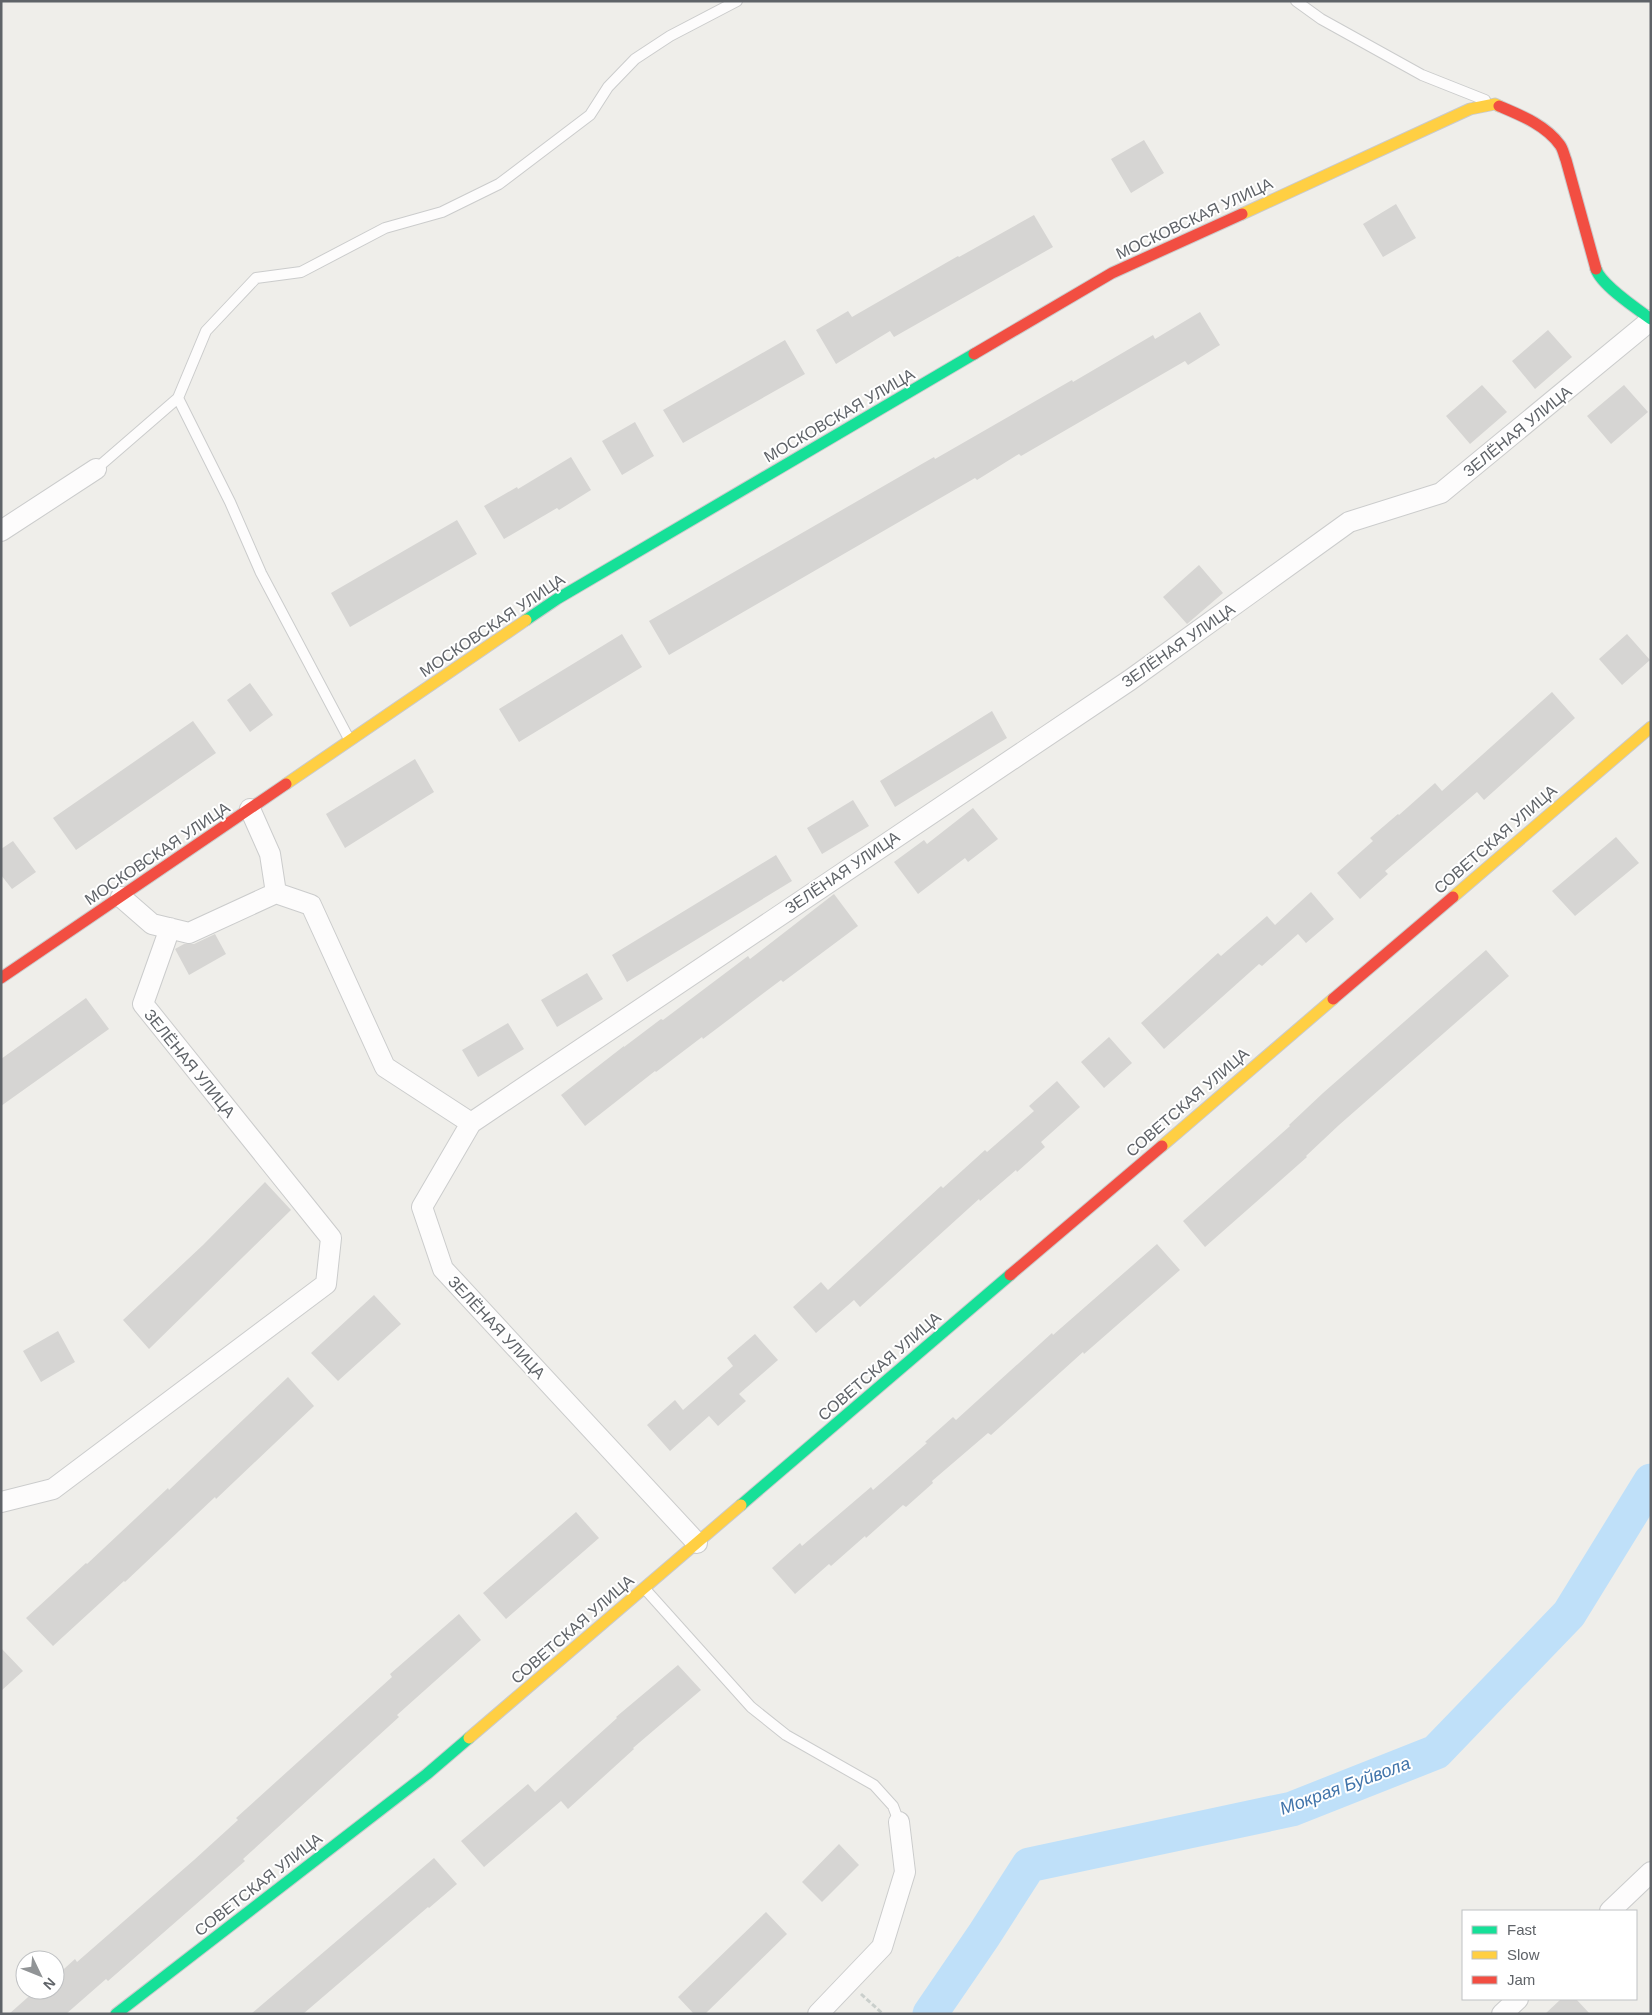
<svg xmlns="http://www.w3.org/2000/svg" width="1652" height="2015" viewBox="0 0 1652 2015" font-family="Arial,sans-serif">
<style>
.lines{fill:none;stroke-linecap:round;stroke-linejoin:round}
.river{stroke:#bfe0f9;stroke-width:35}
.building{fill:#d6d5d3}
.lane-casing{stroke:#cbcccc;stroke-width:12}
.street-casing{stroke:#cbcccc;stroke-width:22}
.fast-casing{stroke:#cacacb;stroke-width:13}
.slow-casing{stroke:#cacacb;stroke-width:13}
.jam-casing{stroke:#cacacb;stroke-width:13}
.path{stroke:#cacfcc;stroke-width:3;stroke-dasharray:5 2.5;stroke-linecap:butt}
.lane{stroke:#fdfcfc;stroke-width:10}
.street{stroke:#fdfcfc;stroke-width:20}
.fast{stroke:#16e098;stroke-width:11}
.slow{stroke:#ffcf43;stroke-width:11}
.jam{stroke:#f24e42;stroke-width:11}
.labels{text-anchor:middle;stroke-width:4;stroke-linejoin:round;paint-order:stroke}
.street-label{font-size:16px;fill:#5f6368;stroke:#fff}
.water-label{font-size:18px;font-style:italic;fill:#4174aa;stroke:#fff}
</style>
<rect width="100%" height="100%" fill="#efeeea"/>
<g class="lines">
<path class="river" d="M930,2014L984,1935L1029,1865L1292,1809L1436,1752L1569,1614L1651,1481"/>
</g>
<path class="building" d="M1144,140L1164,173L1131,193L1111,159Z
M1396,204L1416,238L1383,257L1363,224Z
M1034,215L1053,247L894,337L890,331L836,364L816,330L848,311L852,317L958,256L959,257Z
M1200,312L1220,345L1188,365L1185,361L1021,456L1019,454L977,480L975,478L669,655L649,621L934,457L935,459L1072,380L1073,382L1153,335L1155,339Z
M1548,330L1572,357L1535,389L1512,361Z
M785,340L805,374L683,443L663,410Z
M1482,385L1507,412L1470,444L1446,416Z
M1624,385L1648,412L1611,444L1587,416Z
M635,422L654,456L622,475L602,441Z
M571,457L591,490L559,510L557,508L504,539L484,506L517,487L518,489Z
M457,520L477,554L350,627L331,593Z
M1199,565L1223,593L1187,624L1163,597Z
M622,634L642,667L519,742L499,709Z
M1627,634L1650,660L1622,685L1599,659Z
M250,683L273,715L250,732L227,700Z
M1552,692L1575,718L1484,800L1477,792L1385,871L1388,874L1360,899L1337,873L1373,841L1370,838L1398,814L1399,815L1435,783L1442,791Z
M992,711L1007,738L895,807L880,781Z
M193,721L216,753L76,850L53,818Z
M415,759L434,792L345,848L326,814Z
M853,800L869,826L822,854L807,828Z
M973,808L998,839L968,862L965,858L918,894L894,862L924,840L927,844Z
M1616,837L1639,863L1575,916L1552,891Z
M13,841L36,872L12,889L1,875V849Z
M776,855L792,881L627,982L612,955Z
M1311,892L1334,919L1306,943L1298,934L1262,966L1259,964L1164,1049L1141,1023L1218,953L1221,956L1267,916L1275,925Z
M834,894L858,926L783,982L781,980L703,1039L702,1037L656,1072L655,1071L585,1126L561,1095L624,1046V1047L661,1019L663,1020L748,956L750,959Z
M215,934L226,954L189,975L175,949L184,944H194Z
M1486,950L1509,976L1339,1125L1306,1156L1307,1157L1205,1247L1183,1221L1290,1126L1289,1125L1323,1093Z
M587,973L603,999L557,1027L541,1000Z
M86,998L109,1029L1,1106V1059Z
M508,1023L524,1049L478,1077L462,1050Z
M1109,1037L1132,1063L1104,1088L1081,1062Z
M1057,1081L1080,1107L1041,1142L1045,1147L1017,1172L1016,1170L980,1201L979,1199L860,1307L854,1300L816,1333L793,1307L821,1282L828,1290L941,1186L943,1188L985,1150L987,1152L1034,1111L1029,1106Z
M265,1182L291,1210L149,1349L123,1320L203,1245Z
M1157,1244L1180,1270L1084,1354L1083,1352L991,1435L988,1433L932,1481L933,1483L906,1507L903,1505L866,1538L865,1536L831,1566L829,1564L795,1594L772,1568L800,1543L802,1546L871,1487L873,1490L927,1443L925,1442L953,1417L956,1420L1052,1333L1053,1335Z
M374,1295L401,1324L338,1381L311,1353Z
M58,1331L75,1362L41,1382L23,1351Z
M755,1334L778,1360L739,1394L746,1401L718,1426L709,1416L670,1451L647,1425L675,1400L683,1410L733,1366L727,1358Z
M288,1377L314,1406L216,1499L215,1497L125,1582L124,1581L53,1646L26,1618L86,1563L87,1564L168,1488L169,1490Z
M576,1512L599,1538L506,1619L483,1593Z
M459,1614L481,1640L397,1715L399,1717L243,1859L245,1861L202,1899L108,1981L106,1979L66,2014H9L36,1990H55V1977L75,1959L77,1962L194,1860L238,1820L236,1818L392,1677L390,1674Z
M1,1648L23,1671L1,1691Z
M678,1665L701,1690L633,1748L634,1749L568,1809L561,1801L484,1867L461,1841L528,1784L535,1792L617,1718L616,1717Z
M839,1844L859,1865L822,1902L802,1882Z
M434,1858L457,1884L429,1908L428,1907L303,2014H251Z
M766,1912L787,1934L705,2014H694L678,1997Z
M1561,1999H1576L1590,2014H1545Z"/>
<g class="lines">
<g class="lane-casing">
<path id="lane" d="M1296,1L1321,19L1422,75L1485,100
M178,398L230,502L261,573L349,739
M96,469L178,398L206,331L256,278L301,272L385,228L442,212L499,184L590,115L608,87L635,59L670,36L737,1
M645,1589L751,1707L786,1735L874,1785L893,1806L899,1822"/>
</g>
<g class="street-casing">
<path id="street" d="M1,531L96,469
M250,809L270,854L276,893
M121,897L152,924L189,933L276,893L311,905L385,1067L471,1123
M1,1502L53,1489L326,1284L331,1238L143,1004L170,928
M697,1543L443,1269L422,1207L471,1123L1130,680L1349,522L1441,493L1651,320
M1610,1911L1651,1872
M818,2014L882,1947L905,1872L899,1822
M1502,2014L1518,1999"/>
</g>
<g class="fast-casing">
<path id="fast" d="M1596,269C1601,285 1637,309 1651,319
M526,620L557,599L974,354
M741,1505L1010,1275
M116,2014L427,1774L469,1738"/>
</g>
<g class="slow-casing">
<path id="slow" d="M1242,214L1470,109L1495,104L1499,106
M286,784L526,620
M1453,897L1651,727
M1162,1146L1333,999
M469,1738L741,1505"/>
</g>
<g class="jam-casing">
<path id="jam" d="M1499,106C1520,115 1546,125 1560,145C1563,149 1564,155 1566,160L1596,269
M974,354L1112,273L1242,214
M1,978L286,784
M1333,999L1453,897
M1010,1275L1162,1146"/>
</g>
<path class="path" d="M861,1994L883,2014"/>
<use href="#lane" class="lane"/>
<use href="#street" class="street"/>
<use href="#fast" class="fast"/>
<use href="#slow" class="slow"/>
<use href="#jam" class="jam"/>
</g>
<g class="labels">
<g class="street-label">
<text transform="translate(1194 218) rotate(-25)" y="6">МОСКОВСКАЯ УЛИЦА</text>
<text transform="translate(839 415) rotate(-30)" y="6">МОСКОВСКАЯ УЛИЦА</text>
<text transform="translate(1517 431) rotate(-39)" y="6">ЗЕЛЁНАЯ УЛИЦА</text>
<text transform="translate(492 625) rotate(-34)" y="6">МОСКОВСКАЯ УЛИЦА</text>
<text transform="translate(1178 645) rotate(-35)" y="6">ЗЕЛЁНАЯ УЛИЦА</text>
<text transform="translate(1495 839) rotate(-41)" y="6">СОВЕТСКАЯ УЛИЦА</text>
<text transform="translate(157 853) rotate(-34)" y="6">МОСКОВСКАЯ УЛИЦА</text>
<text transform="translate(842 872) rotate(-34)" y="6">ЗЕЛЁНАЯ УЛИЦА</text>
<text transform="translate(190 1063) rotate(51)" y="6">ЗЕЛЁНАЯ УЛИЦА</text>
<text transform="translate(1187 1102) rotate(-41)" y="6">СОВЕТСКАЯ УЛИЦА</text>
<text transform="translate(497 1327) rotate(47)" y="6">ЗЕЛЁНАЯ УЛИЦА</text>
<text transform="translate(879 1366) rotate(-41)" y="6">СОВЕТСКАЯ УЛИЦА</text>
<text transform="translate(572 1629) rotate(-41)" y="6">СОВЕТСКАЯ УЛИЦА</text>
<text transform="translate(258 1884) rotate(-38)" y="6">СОВЕТСКАЯ УЛИЦА</text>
</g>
<g class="water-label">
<text transform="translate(1345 1786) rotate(-20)" y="6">Мокрая Буйвола</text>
</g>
</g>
<rect width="1652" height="2015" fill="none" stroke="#5f6368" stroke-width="5"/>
<rect x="1462" y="1910" width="175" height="90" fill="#ffffff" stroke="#bfc1c3"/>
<rect x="1472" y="1926" width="25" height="8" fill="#16e098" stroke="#bfc1c3"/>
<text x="1507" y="1935" font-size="15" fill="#5f6368">Fast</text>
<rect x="1472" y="1951" width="25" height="8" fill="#ffcf43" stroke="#bfc1c3"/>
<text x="1507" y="1960" font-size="15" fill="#5f6368">Slow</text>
<rect x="1472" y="1976" width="25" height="8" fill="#f24e42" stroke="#bfc1c3"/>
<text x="1507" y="1985" font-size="15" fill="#5f6368">Jam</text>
<g transform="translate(40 1975) rotate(133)"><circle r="24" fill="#ffffff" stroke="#bfc1c3"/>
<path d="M0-4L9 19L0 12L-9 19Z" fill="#919496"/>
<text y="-8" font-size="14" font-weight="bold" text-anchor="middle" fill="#5f6368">N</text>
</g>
</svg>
